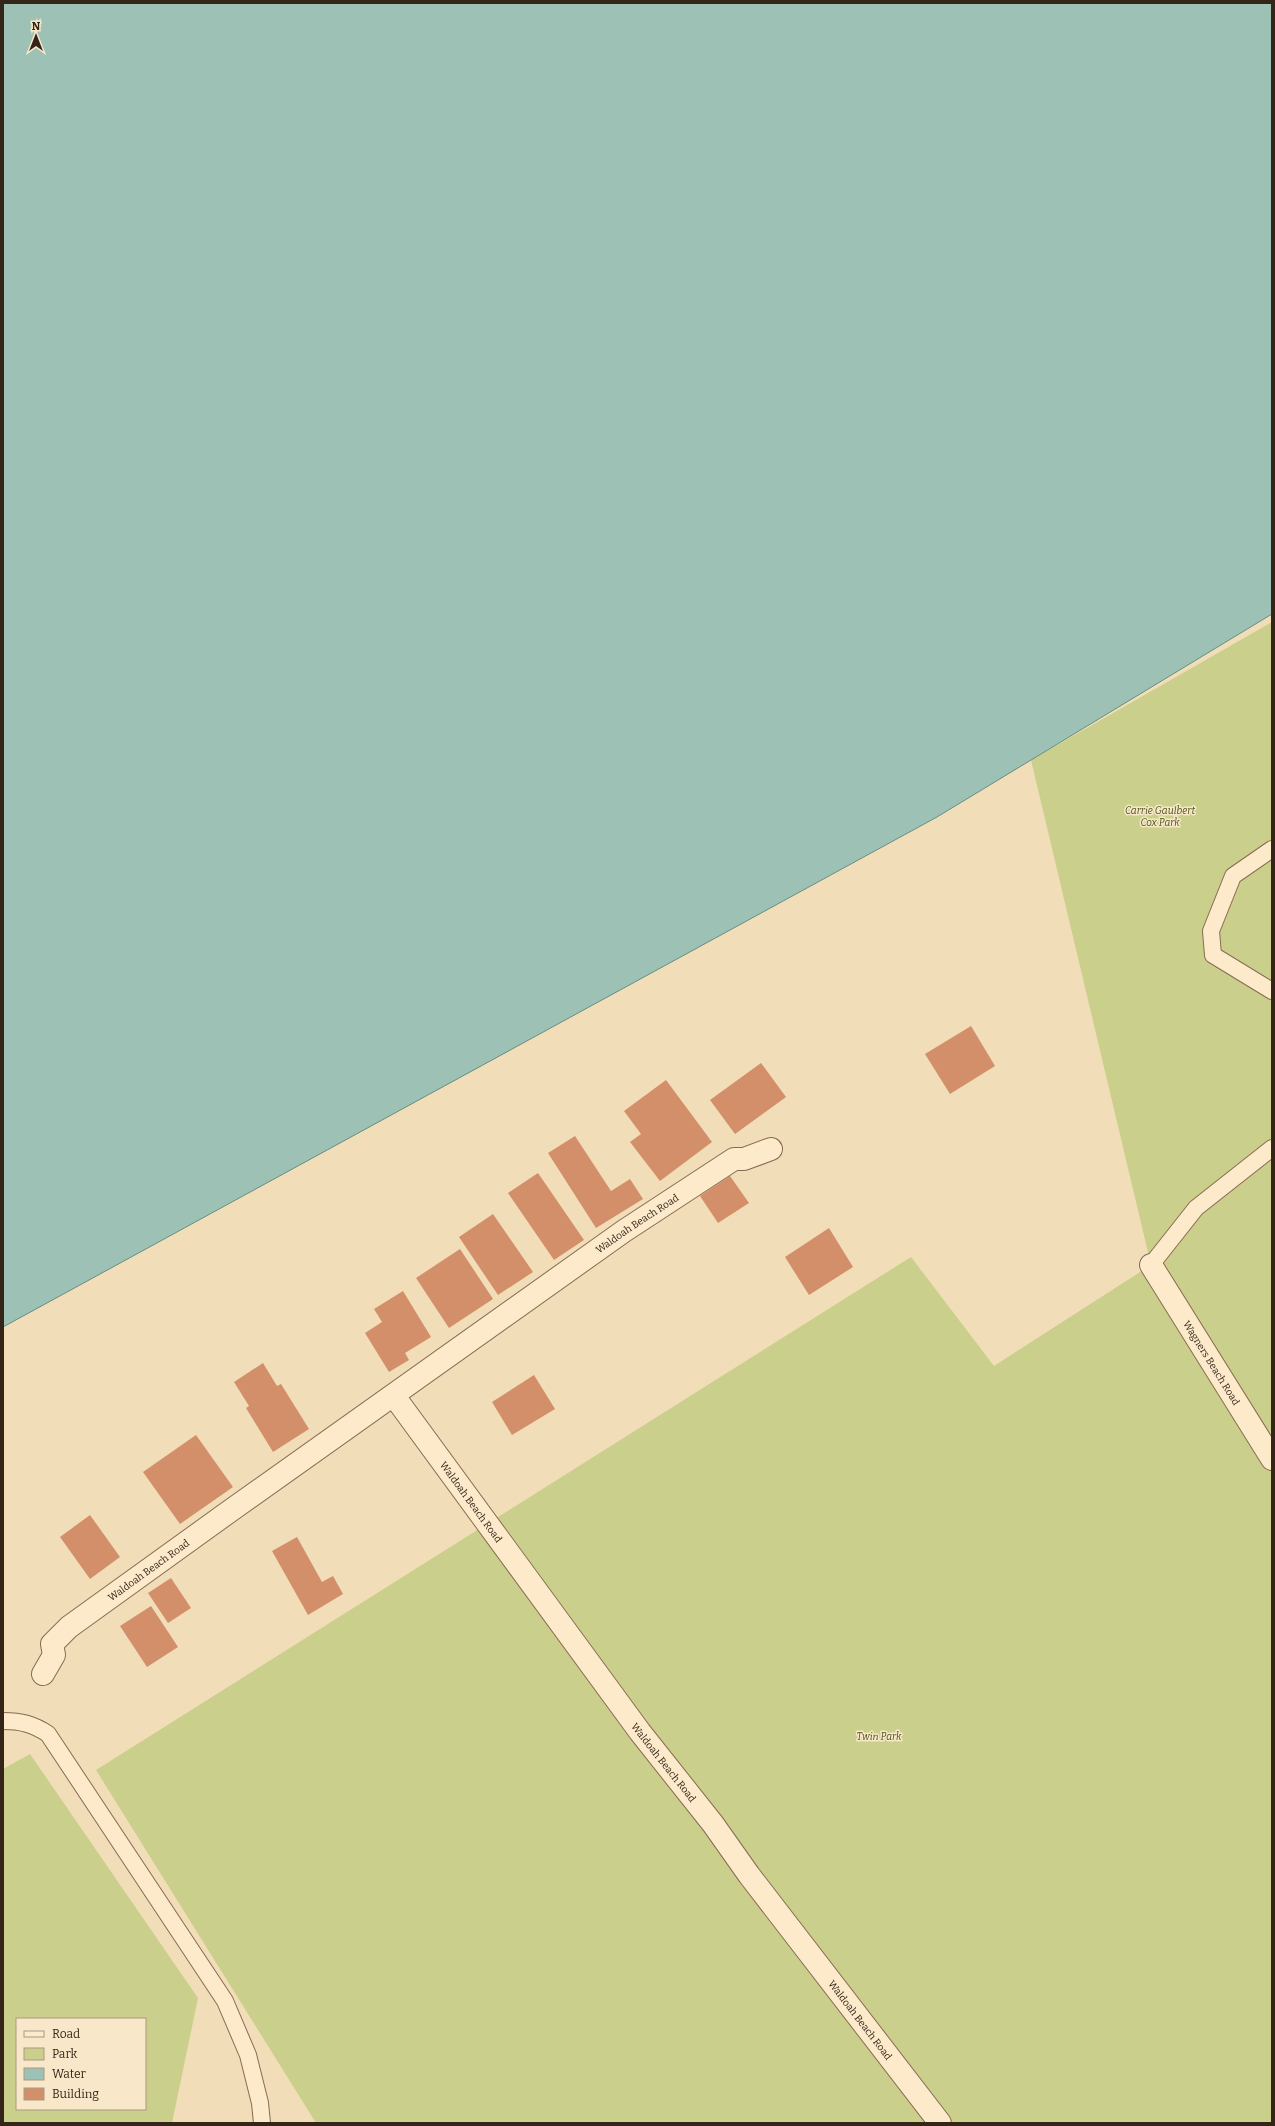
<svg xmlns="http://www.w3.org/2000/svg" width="1275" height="2126" viewBox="0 0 1275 2126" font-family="Bitter,serif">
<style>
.green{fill:#cbcf8c;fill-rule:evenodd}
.water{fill:#9dc1b4;stroke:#658e81}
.building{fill:#d38f6a}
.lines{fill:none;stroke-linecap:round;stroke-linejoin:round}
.service-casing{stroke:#886b52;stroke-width:18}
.minor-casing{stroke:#886b52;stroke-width:24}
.service{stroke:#fceacb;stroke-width:16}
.minor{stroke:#fceacb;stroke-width:22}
.labels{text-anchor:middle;stroke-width:3;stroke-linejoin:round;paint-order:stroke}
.park-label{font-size:10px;font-style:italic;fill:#49531d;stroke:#f8e7c8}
.street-label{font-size:10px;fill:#352519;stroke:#f8e7c8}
</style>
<rect width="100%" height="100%" fill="#f1ddb8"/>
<path class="green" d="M1272,622V2123H316L96,1770L911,1257L994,1366L1151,1265L1031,760Z
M30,1754L198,1998L172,2123H3V1769ZM17,2019H145V2109H17Z"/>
<path class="water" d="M3,3H1272V614L937,817L3,1327Z"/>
<path class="building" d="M971,1026L995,1066L950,1094L925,1054Z
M761,1063L786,1097L735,1134L710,1100Z
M666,1080L712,1142L660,1181L630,1142L641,1134L624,1111Z
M575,1136L611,1191L630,1179L643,1199L596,1228L548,1153Z
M538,1173L584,1240L554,1260L508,1193Z
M730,1176L749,1203L718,1223L700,1196Z
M493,1214L533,1272L498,1295L459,1237Z
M829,1228L853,1267L809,1295L785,1257Z
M460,1249L493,1299L449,1328L416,1278Z
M403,1291L431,1337L405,1353L409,1360L389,1372L365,1333L382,1322L374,1309Z
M263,1363L277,1386L281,1384L309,1429L273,1452L246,1408L249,1406L234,1382Z
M534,1375L555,1409L512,1435L492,1402Z
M196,1435L233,1487L180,1524L143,1472Z
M90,1515L120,1557L90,1579L60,1537Z
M297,1537L322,1582L333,1576L343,1594L308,1615L272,1551Z
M171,1578L191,1608L168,1623L148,1593Z
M151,1606L178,1647L147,1667L120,1626Z"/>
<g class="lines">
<g class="service-casing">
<path id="service" d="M1272,849L1233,876L1211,931L1213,955L1272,991
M1151,1265L1196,1208L1272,1148
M3,1721C21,1721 33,1724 48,1734L225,2001L248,2055L260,2103L262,2123"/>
</g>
<g class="minor-casing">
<g id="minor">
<path id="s1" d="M1151,1265L1272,1459"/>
<path id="s2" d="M394,1396L640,1732L713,1824L749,1875L940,2123"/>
<path id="s3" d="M43,1674L54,1655L52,1644L69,1627L230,1511L624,1231L734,1159H744L771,1149"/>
</g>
</g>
<use href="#service" class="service"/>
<use href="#minor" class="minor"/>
</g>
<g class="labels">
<g class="park-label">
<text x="1160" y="814">Carrie Gaulbert<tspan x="1160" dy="12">Cox Park</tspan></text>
<text x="879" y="1740">Twin Park</text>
</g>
<g class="street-label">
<text dy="4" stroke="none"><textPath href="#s3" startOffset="754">Waldoah Beach Road</textPath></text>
<text dy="4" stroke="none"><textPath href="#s1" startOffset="115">Wagners Beach Road</textPath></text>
<text dy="4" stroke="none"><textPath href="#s2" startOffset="131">Waldoah Beach Road</textPath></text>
<text dy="4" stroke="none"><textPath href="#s3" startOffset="155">Waldoah Beach Road</textPath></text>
<text dy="4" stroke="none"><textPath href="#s2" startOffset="455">Waldoah Beach Road</textPath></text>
<text dy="4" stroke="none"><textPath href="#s2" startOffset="779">Waldoah Beach Road</textPath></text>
</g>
</g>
<rect width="1275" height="2126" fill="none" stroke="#352519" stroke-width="8"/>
<rect x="16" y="2018" width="130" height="92" fill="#f8e7c8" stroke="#aa9982"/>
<rect x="24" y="2031" width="20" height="6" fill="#fceacb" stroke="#aa9982"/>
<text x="52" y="2038" font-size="12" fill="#352519">Road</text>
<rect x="24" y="2048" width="20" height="12" fill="#cbcf8c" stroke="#aa9982"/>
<text x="52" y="2058" font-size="12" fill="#352519">Park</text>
<rect x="24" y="2068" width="20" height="12" fill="#9dc1b4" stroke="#aa9982"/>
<text x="52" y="2078" font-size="12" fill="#352519">Water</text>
<rect x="24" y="2088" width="20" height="12" fill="#d38f6a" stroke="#aa9982"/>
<text x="52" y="2098" font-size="12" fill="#352519">Building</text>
<g transform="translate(36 36)" stroke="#f8e7c8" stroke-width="3" paint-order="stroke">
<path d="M0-3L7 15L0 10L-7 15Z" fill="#352519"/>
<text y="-6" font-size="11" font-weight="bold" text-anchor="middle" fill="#352519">N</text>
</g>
</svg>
